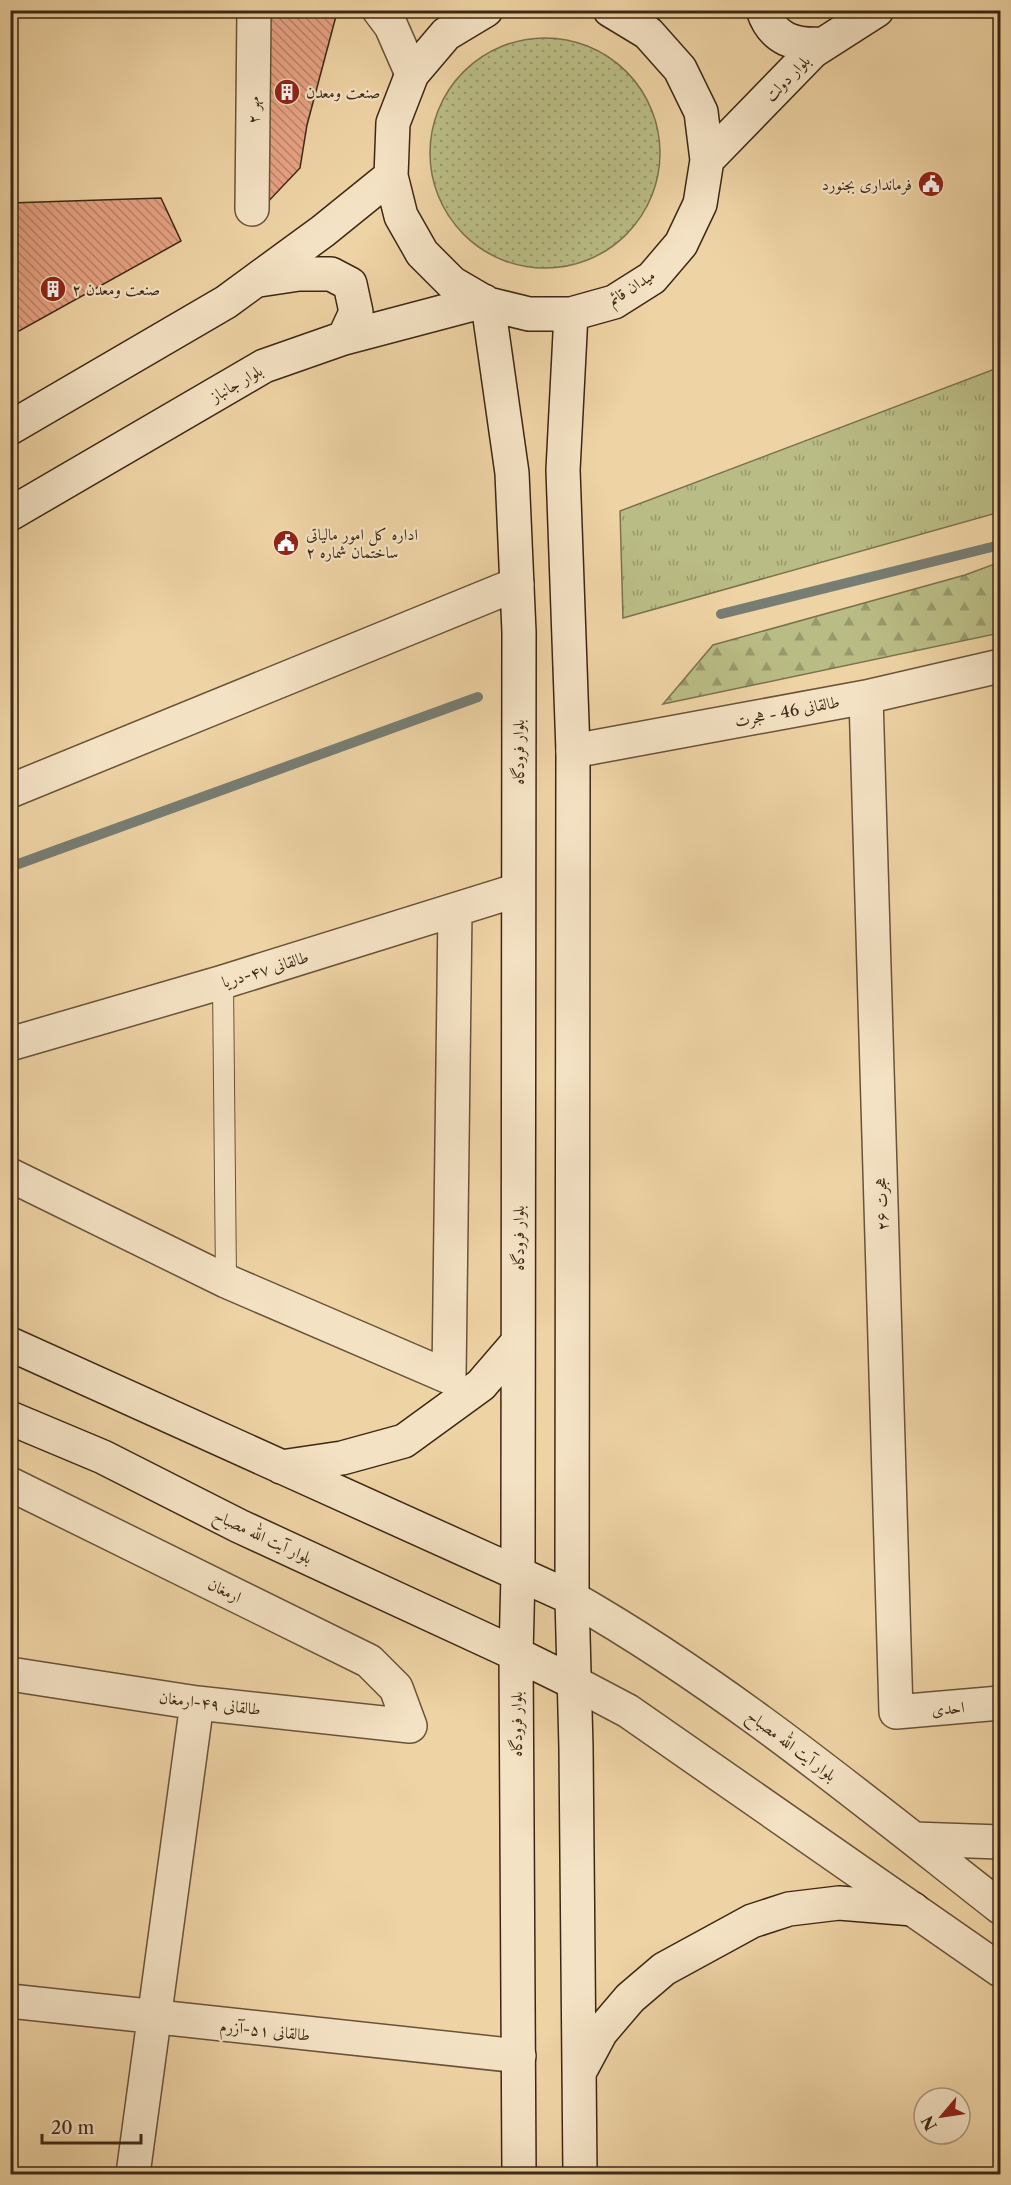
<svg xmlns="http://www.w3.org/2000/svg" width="1011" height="2185" viewBox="0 0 1011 2185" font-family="'Libre Caslon Text',Amiri,serif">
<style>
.grass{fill:url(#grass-dots);stroke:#7c724d;stroke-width:1.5}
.forest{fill:url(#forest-firs);stroke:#7c724d;stroke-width:1.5}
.park{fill:url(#park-tufts);stroke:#7c724d;stroke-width:1.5}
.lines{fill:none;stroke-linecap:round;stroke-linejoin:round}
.stream{stroke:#777d73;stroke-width:10}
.building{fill:url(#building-back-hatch);stroke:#3d2815;stroke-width:1.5}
.service-casing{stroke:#695339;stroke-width:22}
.minor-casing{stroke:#695339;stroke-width:36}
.tertiary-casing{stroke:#695339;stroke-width:36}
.secondary-casing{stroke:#3d2815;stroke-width:36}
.service{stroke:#f4e2c4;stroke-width:20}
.minor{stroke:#f4e2c4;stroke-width:33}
.tertiary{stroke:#f4e2c4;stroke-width:33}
.secondary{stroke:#f4e2c4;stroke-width:33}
.labels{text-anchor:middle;stroke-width:4.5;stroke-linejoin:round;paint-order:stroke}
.street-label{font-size:16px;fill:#3d2815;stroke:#f4e2c4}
.poi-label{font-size:16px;fill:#3d2815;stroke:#f4e2c4;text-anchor:start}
</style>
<defs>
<pattern id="grass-dots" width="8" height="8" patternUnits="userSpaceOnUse" patternTransform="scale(1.5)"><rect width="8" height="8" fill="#babc85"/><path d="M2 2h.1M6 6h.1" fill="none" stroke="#98996c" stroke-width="1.8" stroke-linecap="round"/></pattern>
<pattern id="forest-firs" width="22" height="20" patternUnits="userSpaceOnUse" patternTransform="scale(1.5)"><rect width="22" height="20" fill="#babc85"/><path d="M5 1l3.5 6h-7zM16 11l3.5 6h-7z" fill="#98996c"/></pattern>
<pattern id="park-tufts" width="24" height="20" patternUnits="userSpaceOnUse" patternTransform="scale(1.5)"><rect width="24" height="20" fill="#babc85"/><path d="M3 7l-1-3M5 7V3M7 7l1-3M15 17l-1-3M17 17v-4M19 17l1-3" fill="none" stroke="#98996c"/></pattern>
<pattern id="building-back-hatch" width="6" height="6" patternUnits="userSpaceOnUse" patternTransform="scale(1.5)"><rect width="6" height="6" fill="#e7a283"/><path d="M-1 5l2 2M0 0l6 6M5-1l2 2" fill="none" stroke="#bc846a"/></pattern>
</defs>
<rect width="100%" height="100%" fill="#eed3a4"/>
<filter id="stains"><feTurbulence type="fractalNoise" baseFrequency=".00333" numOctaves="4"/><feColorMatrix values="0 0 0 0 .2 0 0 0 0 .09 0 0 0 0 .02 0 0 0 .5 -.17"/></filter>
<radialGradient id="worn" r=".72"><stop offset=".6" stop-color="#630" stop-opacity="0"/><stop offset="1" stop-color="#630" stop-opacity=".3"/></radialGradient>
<path class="grass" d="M430 153a115 115 0 1 1 230 0a115 115 0 1 1-230 0Z"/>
<path class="forest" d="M1000,562V633L663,704L713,645L965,575Z"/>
<path class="park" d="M1000,367V512L623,618L620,511Z"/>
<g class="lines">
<path class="stream" d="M721,614L1000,545
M10,867L478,697"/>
</g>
<path class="building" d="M274,10H303L336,16L307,125L300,168L262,208L256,15Z
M161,198L181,241L10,336V203Z"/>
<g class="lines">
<g class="service-casing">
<path id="service" d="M223,982L226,1281"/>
</g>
<g class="minor-casing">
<path id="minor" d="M252,209L254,10
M866,697L896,1712L1000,1703
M573,751L866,697L1000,666
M10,791L517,584
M10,1044L223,982L518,890
M10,1175L226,1281L449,1377L455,910
M10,1484L369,1661L396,1688L410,1726L197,1703L10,1674
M572,1598C726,1686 862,1799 1000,1907
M575,1683L628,1711L1000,1970
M914,1839L1000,1842
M10,2001L519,2056
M133,2174L197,1703"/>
</g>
<g class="tertiary-casing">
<path id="tertiary" d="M379,10L391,26L412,74"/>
</g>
<g class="secondary-casing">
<path id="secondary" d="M486,10L446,34L412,74L393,123L391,176L401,216L422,253L452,283L488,304L529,314H571L614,302L652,278L681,244L700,204L707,160L701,112L680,69L648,33L610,10
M763,10C773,40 795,46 824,44
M707,160L813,51L877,10
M259,280L299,274H331L350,284L356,312L344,338
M488,304L512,473L519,632L518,1575L516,1654L519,2174
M571,314L563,470L573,751L572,1598L576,1748L580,2174
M10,428L226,302L323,231L391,176
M10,514L264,366L344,338L484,301
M10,1344L572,1598
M10,1418L103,1457L239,1526L516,1654L575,1683
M281,1467L342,1458L404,1441L481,1385L518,1342
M580,2071L601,2032L630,1998L664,1969L752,1921L789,1909L839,1903L913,1909"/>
</g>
<use href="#service" class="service"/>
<use href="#minor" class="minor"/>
<use href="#tertiary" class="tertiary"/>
<use href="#secondary" class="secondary"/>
</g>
<defs>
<g id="building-disc" transform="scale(1.35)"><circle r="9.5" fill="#8f2418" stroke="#f4e2c4"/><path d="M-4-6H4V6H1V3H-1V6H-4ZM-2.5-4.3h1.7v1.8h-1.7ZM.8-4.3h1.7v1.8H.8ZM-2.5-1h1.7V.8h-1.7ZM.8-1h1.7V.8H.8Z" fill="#fff"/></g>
<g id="civic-disc" transform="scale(1.35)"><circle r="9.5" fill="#8f2418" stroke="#f4e2c4"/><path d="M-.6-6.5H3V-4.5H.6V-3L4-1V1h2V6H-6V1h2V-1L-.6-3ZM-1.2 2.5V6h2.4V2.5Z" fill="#fff"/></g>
</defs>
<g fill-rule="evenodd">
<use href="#building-disc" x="287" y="92"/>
<use href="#civic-disc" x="931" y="184"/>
<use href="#building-disc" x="53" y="289"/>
<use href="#civic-disc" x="286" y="543"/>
</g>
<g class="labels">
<g class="street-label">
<text transform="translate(787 78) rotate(-46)" y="6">بلوار دولت</text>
<text transform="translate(253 110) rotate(-89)" y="6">مهر ۲</text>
<text transform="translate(631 287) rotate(-33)" y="6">میدان قائم</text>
<text transform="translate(236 383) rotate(-30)" y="6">بلوار جانباز</text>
<text transform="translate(787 711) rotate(-11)" y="6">طالقانی 46 - هجرت</text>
<text transform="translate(518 752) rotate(-90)" y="6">بلوار فرودگاه</text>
<text transform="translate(265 969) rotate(-17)" y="6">طالقانی ۴۷-دریا</text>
<text transform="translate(881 1204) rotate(-92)" y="6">هجرت ۲۶</text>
<text transform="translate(518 1238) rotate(-90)" y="6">بلوار فرودگاه</text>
<text transform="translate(263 1536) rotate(25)" y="6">بلوار آیت الله مصباح</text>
<text transform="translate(225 1590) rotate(26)" y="6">ارمغان</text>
<text transform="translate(210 1703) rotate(7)" y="6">طالقانی ۴۹-ارمغان</text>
<text transform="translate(948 1708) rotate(-5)" y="6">احدی</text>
<text transform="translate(516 1724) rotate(-90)" y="6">بلوار فرودگاه</text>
<text transform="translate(792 1745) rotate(37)" y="6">بلوار آیت الله مصباح</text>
<text transform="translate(265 2030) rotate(6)" y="6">طالقانی ۵۱-آزرم</text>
</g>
<g class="poi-label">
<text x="306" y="98">صنعت ومعدن</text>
<text x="912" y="190" text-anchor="end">فرمانداری بجنورد</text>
<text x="72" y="295">صنعت ومعدن ۲</text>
<text x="306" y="540">اداره کل امور مالیاتی<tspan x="306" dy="18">ساختمان شماره ۲</tspan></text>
</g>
</g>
<rect width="1011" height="2185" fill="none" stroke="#eed3a4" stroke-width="36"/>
<rect x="12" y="12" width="987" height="2161" fill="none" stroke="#3d2815" stroke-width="3"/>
<rect x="18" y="18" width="975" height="2149" fill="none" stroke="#3d2815" stroke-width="1.5"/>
<g transform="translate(942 2116) rotate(241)"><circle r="28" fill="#f4e2c4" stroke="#ab987e" stroke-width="1.5"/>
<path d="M0-4.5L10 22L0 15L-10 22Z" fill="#8f2418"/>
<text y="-9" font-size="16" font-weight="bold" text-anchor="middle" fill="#3d2815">N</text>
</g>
<path d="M42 2134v9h99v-9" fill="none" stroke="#3d2815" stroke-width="3"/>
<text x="51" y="2134" font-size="18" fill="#3d2815" stroke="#f4e2c4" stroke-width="4.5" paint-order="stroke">20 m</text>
<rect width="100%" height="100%" filter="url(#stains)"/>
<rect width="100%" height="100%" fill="url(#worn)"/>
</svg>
